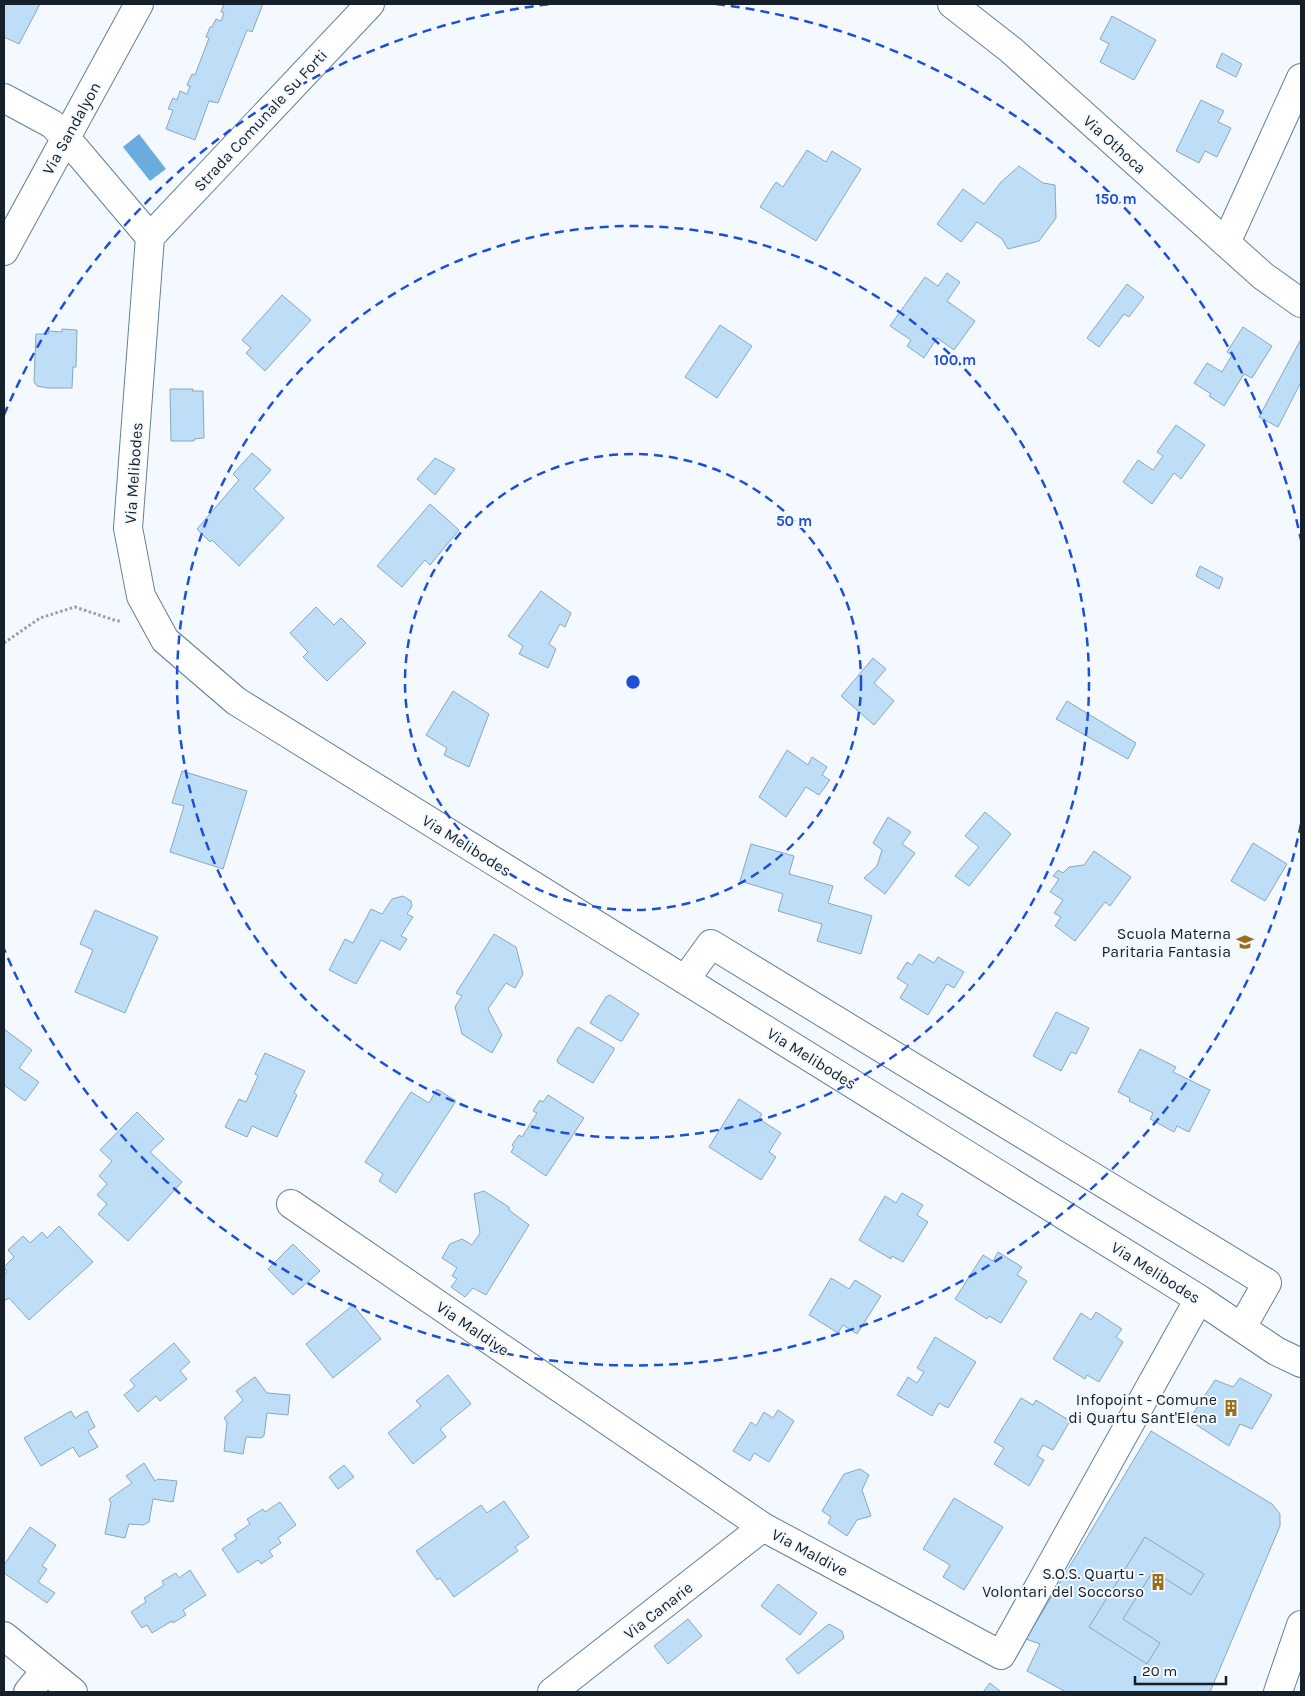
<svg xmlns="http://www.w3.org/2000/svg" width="1305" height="1696" viewBox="0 0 1305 1696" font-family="Karla,sans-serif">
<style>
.water{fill:#6bacdf}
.building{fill:#beddf7;stroke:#8aa7bf}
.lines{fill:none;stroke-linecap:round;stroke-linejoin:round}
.minor-casing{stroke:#648097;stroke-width:30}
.major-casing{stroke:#648097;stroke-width:30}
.path{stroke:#979fa6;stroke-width:3;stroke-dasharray:2.5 2.5;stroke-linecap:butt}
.minor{stroke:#fff;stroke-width:28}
.major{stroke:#fff;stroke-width:28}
.ring{fill:none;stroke:#1d4ed8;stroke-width:2.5;stroke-dasharray:9 6}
.labels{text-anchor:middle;stroke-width:4;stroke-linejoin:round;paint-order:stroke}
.street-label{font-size:16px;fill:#15202a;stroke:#f3f9fe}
.poi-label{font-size:16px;fill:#15202a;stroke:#f3f9fe;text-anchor:end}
.centre{fill:#1d4ed8;stroke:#f3f9fe;stroke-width:2.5}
.ring-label{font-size:15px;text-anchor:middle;font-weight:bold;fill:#1d4ed8;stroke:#f3f9fe;stroke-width:4;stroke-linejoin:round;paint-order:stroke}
</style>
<rect width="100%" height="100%" fill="#f3f9fe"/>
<path class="water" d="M139,134L166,169L150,181L123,147Z"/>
<path class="building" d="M4,4H40L19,44L4,37Z
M224,4H263L252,32L247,30L218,103L209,101L195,140L166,129L173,110L168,109L173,98L177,100L180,91L187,94L190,86L187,85L192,74L195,75L209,38L206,37L210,27H212L216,19L221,21L224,13L221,12Z
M1112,16L1156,40L1134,80L1100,62L1109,44L1100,39Z
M1222,53L1242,64L1236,77L1216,67Z
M1201,100L1224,111L1218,122L1231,128L1217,157L1205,151L1199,163L1176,151Z
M807,150L826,162L832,151L861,169L816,241L760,207L776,182L783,187Z
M1019,166L1043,183L1055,185L1056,218L1039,241L1008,249L1002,239L977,222L961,242L937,224L963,189L984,204L1001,182Z
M947,273L960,282L947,301L975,321L954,350L937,338L924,358L907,346L911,340L890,326L925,277L938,286Z
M1127,284L1144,297L1129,317L1124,314L1099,347L1087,338Z
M282,295L311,320L265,371L246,353L251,348L242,340Z
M720,325L752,346L717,398L685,377Z
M1243,327L1272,346L1252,378L1244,374L1224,406L1209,396L1211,394L1194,383L1207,363L1222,372L1232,355L1227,352Z
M62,329L77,330L76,367H73L72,388H48L37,386L34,382L36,334H48L49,331L62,332Z
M1301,339V382L1278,427L1259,417Z
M170,389H193L192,391H203L204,438L194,439V441H171Z
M1176,425L1205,445L1181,479L1174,473L1152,504L1123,482L1138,460L1153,470L1163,456L1157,452Z
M252,453L271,470L254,489L284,518L239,566L212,540L210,542L197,529L239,480L233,474Z
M435,458L455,469L435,495L417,479Z
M430,504L459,530L430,565L425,560L402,587L377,566Z
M1200,566L1223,578L1219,589L1196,576Z
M541,591L571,613L565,627L560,624L549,644L556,649L548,668L519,654L523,646L508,636Z
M316,607L334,625L341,618L366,643L327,681L303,657L308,652L290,633Z
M873,658L886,669L874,683L894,701L874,725L841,696Z
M453,691L489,714L469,767L444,755L447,748L426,735Z
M1067,701L1136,743L1128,759L1056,719Z
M787,750L808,765L812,757L827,767L822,775L830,780L819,795L806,787L786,817L759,797Z
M182,771L247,791L223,869L170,852L184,806L172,803Z
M985,812L1011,834L969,886L955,876L979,847L965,836Z
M888,817L911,832L902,844L915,853L885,894L864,878L877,866L882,850L873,843Z
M1253,843L1287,864L1265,901L1231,881Z
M751,844L794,856L789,874L833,886L828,903L872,916L861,954L817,941L822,924L778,911L783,894L740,881Z
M1094,851L1131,877L1110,906L1105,902L1075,941L1055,926L1061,917L1054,913L1063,900L1050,892L1059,879L1053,876L1058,870L1063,873L1069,867L1084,865Z
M403,896L411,901L412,906L407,914L413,917L401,936L407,939L400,950L381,940L356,984L329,970L345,939L353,943L371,909L382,914L392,899Z
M95,910L158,937L125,1013L75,992L93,950L80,944Z
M494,934L516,947L523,974L515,988L506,983L488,1009L502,1035L492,1053L462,1034L455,1007L462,996L456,993Z
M919,954L934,963L938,957L964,972L954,988L947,984L928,1015L900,998L908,985L897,978L907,962L912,965Z
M610,995L639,1014L622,1041H620L590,1023L606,997Z
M1056,1012L1089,1028L1076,1054L1071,1052L1061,1071L1033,1056Z
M578,1027L614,1048V1050L593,1083L558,1063L557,1060L576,1029Z
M4,1029L32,1050L19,1068L39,1082L25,1101L4,1085Z
M1140,1049L1176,1067L1173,1072L1210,1090L1189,1132L1177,1126L1174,1132L1150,1119L1153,1113L1129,1101L1130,1098L1118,1092Z
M265,1053L305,1071L294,1093L297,1095L277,1137L252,1126L247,1137L225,1127L239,1099L246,1102L258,1076L255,1074Z
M437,1089L456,1101L396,1193L379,1181L383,1174L365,1162L411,1092L429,1103Z
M548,1095L584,1118L546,1176L511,1152L514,1147L512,1145L519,1135L522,1137L537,1113L533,1111L540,1100L543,1102Z
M739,1099L762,1114L759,1119L781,1133L769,1152L776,1157L761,1180L709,1147Z
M137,1112L164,1139L150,1152L182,1182L128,1241L98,1214L107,1204L97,1195L107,1184L99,1176L112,1161L100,1150Z
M484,1191L509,1207V1210L529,1225L486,1295L473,1288L465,1297L451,1287L457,1279L452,1276L457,1268L442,1258L450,1244L462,1239L472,1245L480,1233L474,1194Z
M902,1193L923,1205L917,1215L928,1222L903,1262L892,1256L891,1259L859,1240L885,1196L896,1203Z
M59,1226L93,1262L29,1320L9,1298L4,1301V1275L7,1272L4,1267L14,1257L8,1250L23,1236L30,1243L42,1232L47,1238Z
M293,1244L320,1271L293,1295L268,1269Z
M998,1252L1022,1267L1017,1275L1027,1281L1001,1323L989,1316L987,1319L955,1299L983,1255L993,1261Z
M831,1278L849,1289L855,1280L881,1296L857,1334L843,1325L838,1333L809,1315Z
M353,1305L381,1339L333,1378L306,1344Z
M1096,1312L1122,1329L1116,1337L1123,1342L1099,1382L1087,1375L1085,1379L1053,1359L1081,1313L1091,1320Z
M935,1337L976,1362L948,1408L939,1403L932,1416L897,1395L908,1377L917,1383L924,1372L917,1368Z
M174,1343L190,1362L180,1371L187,1379L160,1401L156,1396L138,1412L124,1395L135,1386L130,1380Z
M448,1375L471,1404L440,1429L446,1437L413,1464L388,1433L421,1406L416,1401Z
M255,1377L267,1393L290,1395L288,1415L267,1413L264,1436L261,1438L246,1437L243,1454L224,1451L227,1422L224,1418L243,1400L236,1391Z
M1240,1378L1272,1395L1252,1429L1240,1424L1229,1446L1189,1420L1215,1380L1233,1387Z
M1021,1398L1033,1405L1036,1400L1070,1421L1053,1450L1043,1445L1037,1456L1044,1460L1029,1486L994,1464L1004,1448L994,1442Z
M778,1410L794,1421L769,1462L754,1453L750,1461L733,1451L751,1422L756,1426L764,1412L773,1418Z
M71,1411L75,1418L87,1411L95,1427L88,1431L98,1447L79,1457L73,1447L41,1466L24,1438Z
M1151,1431L1272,1504L1280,1514V1526L1210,1692H1066L1027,1671L1040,1644L1026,1639Z
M144,1463L155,1481L158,1479L177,1481L173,1502L153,1499L149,1522L143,1525L129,1524L125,1538L105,1534L111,1503L109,1499L132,1483L126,1476Z
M344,1465L354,1477L338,1489L329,1477Z
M860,1469L869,1475L862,1490L871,1516L857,1520L847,1536L828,1523L831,1517L822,1511L844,1474Z
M954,1498L1003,1527L964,1590L943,1577L950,1565L923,1549Z
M504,1501L529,1537L515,1547L518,1551L454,1597L440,1578L437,1580L416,1551L481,1505L487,1513Z
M280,1502L296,1525L278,1538L281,1543L269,1551L273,1556L261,1564L258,1560L238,1573L222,1549L237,1539L234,1535L250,1524L247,1519L263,1509L265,1512Z
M30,1527L56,1545L42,1566L47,1569L38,1582L55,1593L47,1603L4,1573V1565Z
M1145,1537L1204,1574L1191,1595L1153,1571L1123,1619L1160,1643L1147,1664L1089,1627Z
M190,1570L206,1595L183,1610L186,1615L173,1623L172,1621L152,1633L147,1625L142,1628L131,1612L146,1602L144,1598L164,1585L162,1581L176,1573L179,1578Z
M778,1584L817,1613L800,1635L761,1606Z
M688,1619L702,1636L668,1664L654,1646Z
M829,1624L842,1631L844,1638L798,1674L786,1659Z
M990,1683L1001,1692H983Z"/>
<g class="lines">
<g class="minor-casing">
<path id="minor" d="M952,4L1011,50L1263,276L1301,303
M4,98L52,124L66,138L150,237L128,528L141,596L165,640L236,701L1199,1299L1276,1351L1301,1363
M150,237L370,4
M1226,243L1301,78
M4,251L139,4
M685,980L711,944L1267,1283L1242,1327
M291,1204L763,1527L1001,1655L1199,1299
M4,1636L73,1692
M28,1692L46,1670
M552,1692L763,1527"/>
</g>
<g class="major-casing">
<path id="major" d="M1278,1692L1301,1625"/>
</g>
<path class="path" d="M4,643L40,618L75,607L117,621H122"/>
<use href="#minor" class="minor"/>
<use href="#major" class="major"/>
</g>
<g class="ring">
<circle cx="633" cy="682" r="228"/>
<circle cx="633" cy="682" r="456"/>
<path d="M1301 824A683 683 0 0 1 4 949M4 415A683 683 0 0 1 550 4M716 4A683 683 0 0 1 1301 540"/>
</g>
<defs>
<g id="school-bare" transform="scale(1.35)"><path d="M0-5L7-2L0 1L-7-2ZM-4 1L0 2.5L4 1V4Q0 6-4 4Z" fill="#9a6d1c" stroke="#f3f9fe" stroke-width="2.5" paint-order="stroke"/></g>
<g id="building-bare" transform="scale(1.35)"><path d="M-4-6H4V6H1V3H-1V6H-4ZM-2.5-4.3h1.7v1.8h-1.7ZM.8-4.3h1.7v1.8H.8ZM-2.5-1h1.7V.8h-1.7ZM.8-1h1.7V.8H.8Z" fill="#9a6d1c" stroke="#f3f9fe" stroke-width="2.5" paint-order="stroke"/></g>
</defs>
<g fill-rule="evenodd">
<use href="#school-bare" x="1245" y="942"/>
<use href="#building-bare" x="1231" y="1408"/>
<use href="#building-bare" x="1158" y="1582"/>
</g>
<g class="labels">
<g class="street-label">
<text transform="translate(260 120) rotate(-47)" y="6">Strada Comunale Su Forti</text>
<text transform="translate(71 128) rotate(-61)" y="6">Via Sandalyon</text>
<text transform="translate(1115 144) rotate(42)" y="6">Via Othoca</text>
<text transform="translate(133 473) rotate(-86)" y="6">Via Melibodes</text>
<text transform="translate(467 845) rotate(32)" y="6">Via Melibodes</text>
<text transform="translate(812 1058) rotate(32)" y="6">Via Melibodes</text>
<text transform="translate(1156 1272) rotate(32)" y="6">Via Melibodes</text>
<text transform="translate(473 1328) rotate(34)" y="6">Via Maldive</text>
<text transform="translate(810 1552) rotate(28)" y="6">Via Maldive</text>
<text transform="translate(658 1610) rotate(-38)" y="6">Via Canarie</text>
</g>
<g class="poi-label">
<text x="1231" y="939">Scuola Materna<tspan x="1231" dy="18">Paritaria Fantasia</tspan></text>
<text x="1217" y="1405">Infopoint - Comune<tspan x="1217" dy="18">di Quartu Sant'Elena</tspan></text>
<text x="1144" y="1579">S.O.S. Quartu -<tspan x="1144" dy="18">Volontari del Soccorso</tspan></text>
</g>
</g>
<circle cx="633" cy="682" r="8" class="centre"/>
<g class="ring-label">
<text x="1116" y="204">150 m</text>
<text x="955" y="365">100 m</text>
<text x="794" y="526">50 m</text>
</g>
<rect width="1305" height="1696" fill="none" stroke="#15202a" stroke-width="10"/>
<path d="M1135 1676v8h91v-8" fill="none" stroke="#15202a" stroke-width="2.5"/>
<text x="1142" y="1676" font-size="15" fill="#15202a" stroke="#f3f9fe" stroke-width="4" paint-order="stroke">20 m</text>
</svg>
